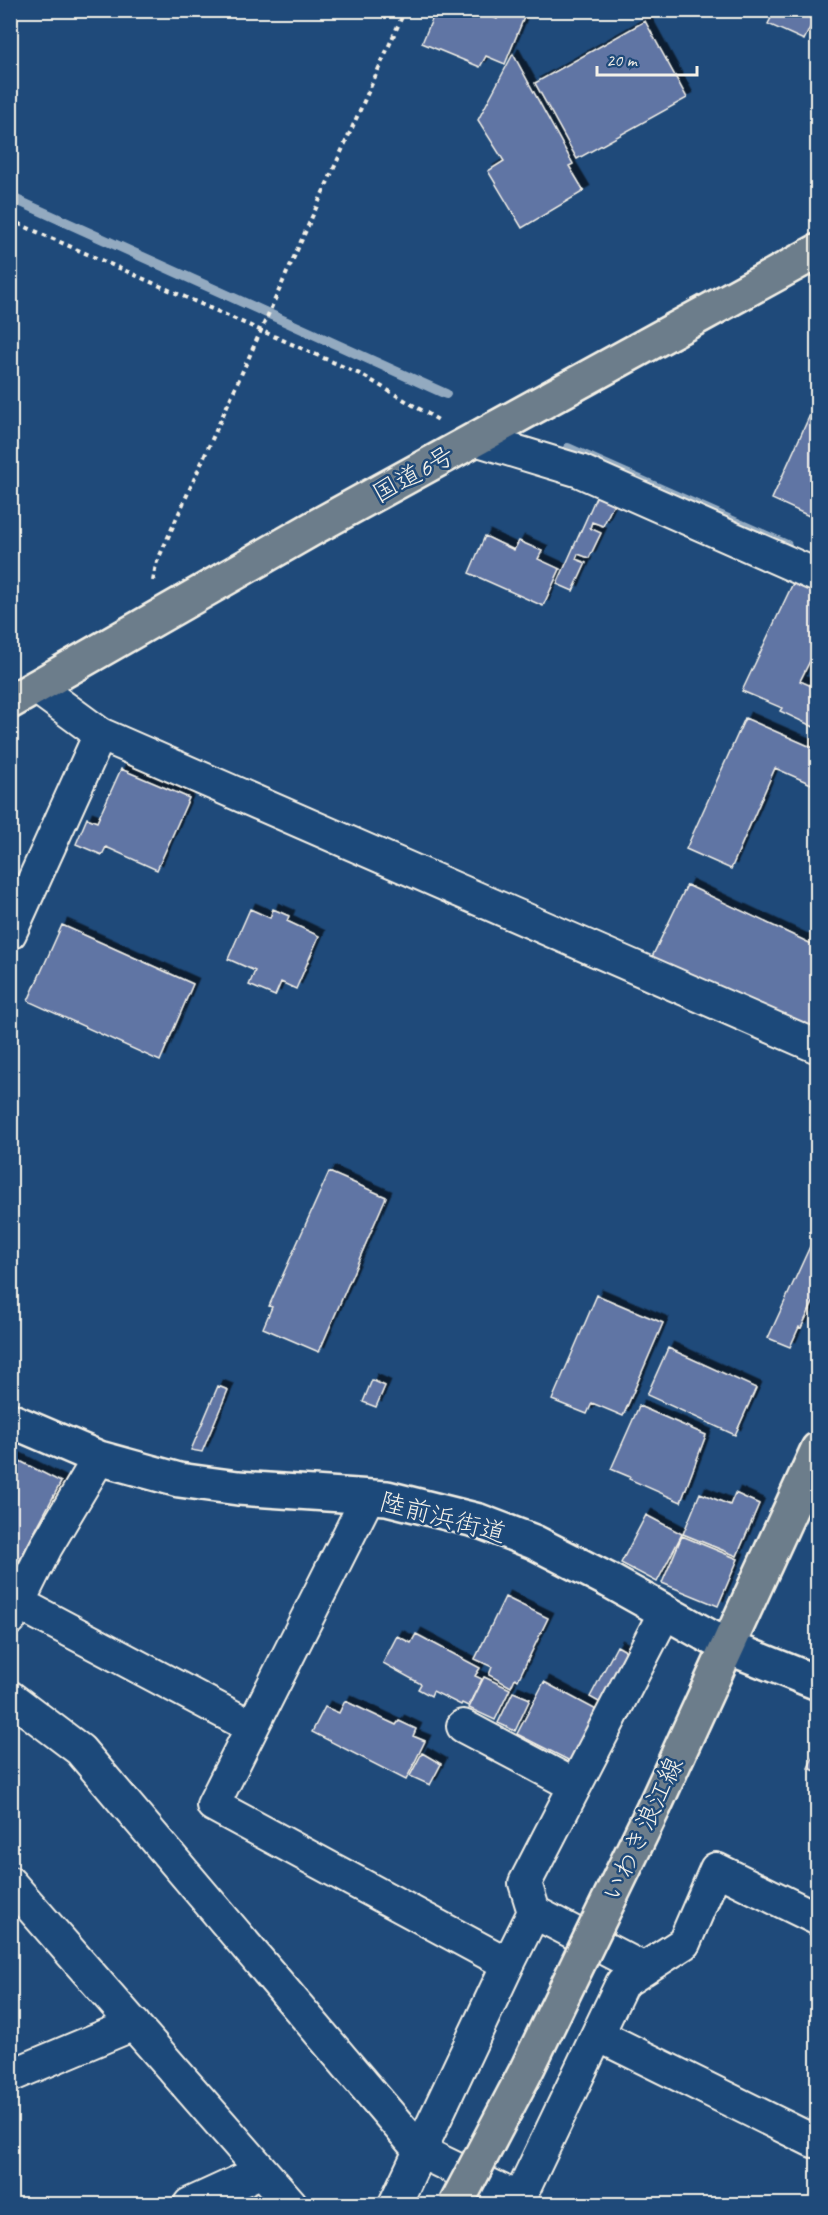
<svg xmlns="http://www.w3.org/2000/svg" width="828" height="2215" viewBox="0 0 828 2215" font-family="Caveat,'Klee One',sans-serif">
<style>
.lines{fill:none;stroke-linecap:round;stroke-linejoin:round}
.stream{stroke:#93aac0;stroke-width:10}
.building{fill:#6174a4;stroke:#f4f1e8;stroke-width:1.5;filter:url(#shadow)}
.minor-casing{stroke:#f4f1e8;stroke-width:36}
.tertiary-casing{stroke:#f4f1e8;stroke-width:38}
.primary-casing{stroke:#f4f1e8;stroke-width:38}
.trunk-casing{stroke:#f4f1e8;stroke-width:38}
.path{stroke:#f4f1e8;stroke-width:4;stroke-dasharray:4.5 4.5;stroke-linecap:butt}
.minor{stroke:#1f4a7a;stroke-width:32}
.tertiary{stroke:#1f4a7a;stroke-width:33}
.primary{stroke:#6c7d8b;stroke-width:33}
.trunk{stroke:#6c7d8b;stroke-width:33}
.primary-bridge-casing{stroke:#f4f1e8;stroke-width:38;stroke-linecap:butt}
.primary-bridge{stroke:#6c7d8b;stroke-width:33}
.labels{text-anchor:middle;stroke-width:5;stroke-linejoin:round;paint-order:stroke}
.street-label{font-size:26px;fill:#f4f1e8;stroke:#1f4a7a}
</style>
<defs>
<filter id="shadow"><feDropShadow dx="5.5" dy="-5.5" stdDeviation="0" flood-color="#0009"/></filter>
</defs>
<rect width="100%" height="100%" fill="#1f4a7a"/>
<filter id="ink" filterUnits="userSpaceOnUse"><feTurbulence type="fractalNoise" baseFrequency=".0167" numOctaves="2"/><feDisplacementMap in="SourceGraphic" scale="12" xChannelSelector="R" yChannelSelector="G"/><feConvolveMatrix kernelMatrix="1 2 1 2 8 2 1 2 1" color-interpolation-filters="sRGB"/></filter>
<g filter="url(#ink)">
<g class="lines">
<path class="stream" d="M10,197L446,394
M568,448L787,545"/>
</g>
<path class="building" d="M436,10H476L497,19L501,10H527L505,64L486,56L480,67L422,43Z
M775,10H818V11L804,40L768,24Z
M645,21L687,98L577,159L535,83Z
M513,54L573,164L569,166L584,191L522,228L488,171L504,161L478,120Z
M818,362V376L812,373Z
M814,406L818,408V520L772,499Z
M597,495L614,503L603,526L592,522L590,528L601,533L589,558L578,554L576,559L586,563L573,591L557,584Z
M485,536L514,550L519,541L542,551L538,559L560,569L543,606L469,573Z
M795,579L818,589V660L812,657L800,681L818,689V729L780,711L782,708L742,691Z
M745,718L818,750V787L775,768L731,869L686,849Z
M121,769L189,798L157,870L106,847L102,855L76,844L87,818L97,822Z
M687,885L818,947V1033L651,959Z
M250,909L270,918L273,909L289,916L287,921L319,936L296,989L281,982L275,996L249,985L255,971L228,959Z
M62,925L193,984L160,1061L28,1001Z
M329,1172L386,1197L319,1352L263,1328L272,1307L269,1306Z
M812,1242L818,1245V1292L801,1328L799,1327L790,1347L768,1338Z
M597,1295L663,1323L623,1416L592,1403L587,1414L552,1400Z
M668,1348L756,1388L735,1435L647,1395Z
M372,1380L385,1386L376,1407L363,1402Z
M218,1386L228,1390L202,1452L191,1450Z
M639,1406L706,1435L681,1502L629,1479L630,1477L611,1469Z
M10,1456L61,1482L10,1578Z
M700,1493L730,1505L735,1493L759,1504L737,1556L683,1534Z
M646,1515L682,1534L657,1582L621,1563Z
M682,1536L738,1559L718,1606L662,1583Z
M505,1597L548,1618L518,1680L515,1678L511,1687L489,1675L492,1667L475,1659Z
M416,1634L480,1668L475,1676L482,1679L468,1706L462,1703L461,1705L433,1691L431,1696L418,1689L421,1684L383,1663L397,1636L411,1643Z
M617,1646L633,1655L606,1706L590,1697Z
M484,1677L510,1689L495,1720L469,1708Z
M544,1682L602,1713L576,1764L517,1734Z
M513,1692L530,1699L515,1731L498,1723Z
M345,1701L396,1725L399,1721L416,1729L413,1736L425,1741L406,1780L312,1732L325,1707L339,1713Z
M818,1746V1772L808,1768Z
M422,1753L441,1764L430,1785L410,1776Z"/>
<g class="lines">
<g class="minor-casing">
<path id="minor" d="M475,439L580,471L818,576
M36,687L100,734L818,1047
M10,933L100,734
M368,1497L213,1805L508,1964
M18,1603L252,1727
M10,1619L46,1547L99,1458
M10,1697L80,1750L421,2152L519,2199L622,1983L684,1943L716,1869L818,1919
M463,1726L574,1785
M10,1883L291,2204
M644,1969L534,1912L525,1883L665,1612
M598,2035L813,2141L818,2139
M10,2076L134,2024
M190,2204L262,2171
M395,2204L508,1964L534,1912"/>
</g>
<g class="tertiary-casing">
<path id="tertiary" d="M10,1420L99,1458L179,1480L238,1488L387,1498L479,1521L534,1542L610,1581L728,1647L818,1683"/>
</g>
<g class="primary-casing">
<path id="primary" d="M655,1805L818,1449"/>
</g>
<g class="trunk-casing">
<path id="trunk" d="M10,702L317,526L818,251"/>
</g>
<path class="path" d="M10,220L362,375L440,421
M153,581L156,564L405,10"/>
<use href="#minor" class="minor"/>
<use href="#tertiary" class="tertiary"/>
<use href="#primary" class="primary"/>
<use href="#trunk" class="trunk"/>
<g class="primary-bridge-casing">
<path id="primary-bridge" d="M456,2204L526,2071L655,1805"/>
</g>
<use href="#primary-bridge" class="primary-bridge"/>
</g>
</g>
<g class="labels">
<g class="street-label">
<text transform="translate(413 474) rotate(-29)" y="9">国道6号</text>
<text transform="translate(443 1517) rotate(15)" y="9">陸前浜街道</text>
<text transform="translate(642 1829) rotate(-65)" y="9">いわき浪江線</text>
</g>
</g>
<rect width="828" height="2215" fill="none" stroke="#1f4a7a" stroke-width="36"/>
<rect x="18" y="18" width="792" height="2179" fill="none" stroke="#f4f1e8" stroke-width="2" filter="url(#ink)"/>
<path d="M597 66v9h100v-9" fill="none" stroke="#f4f1e8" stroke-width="3"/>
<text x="606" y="66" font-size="18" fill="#f4f1e8" stroke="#1f4a7a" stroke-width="4.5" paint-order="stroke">20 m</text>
</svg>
